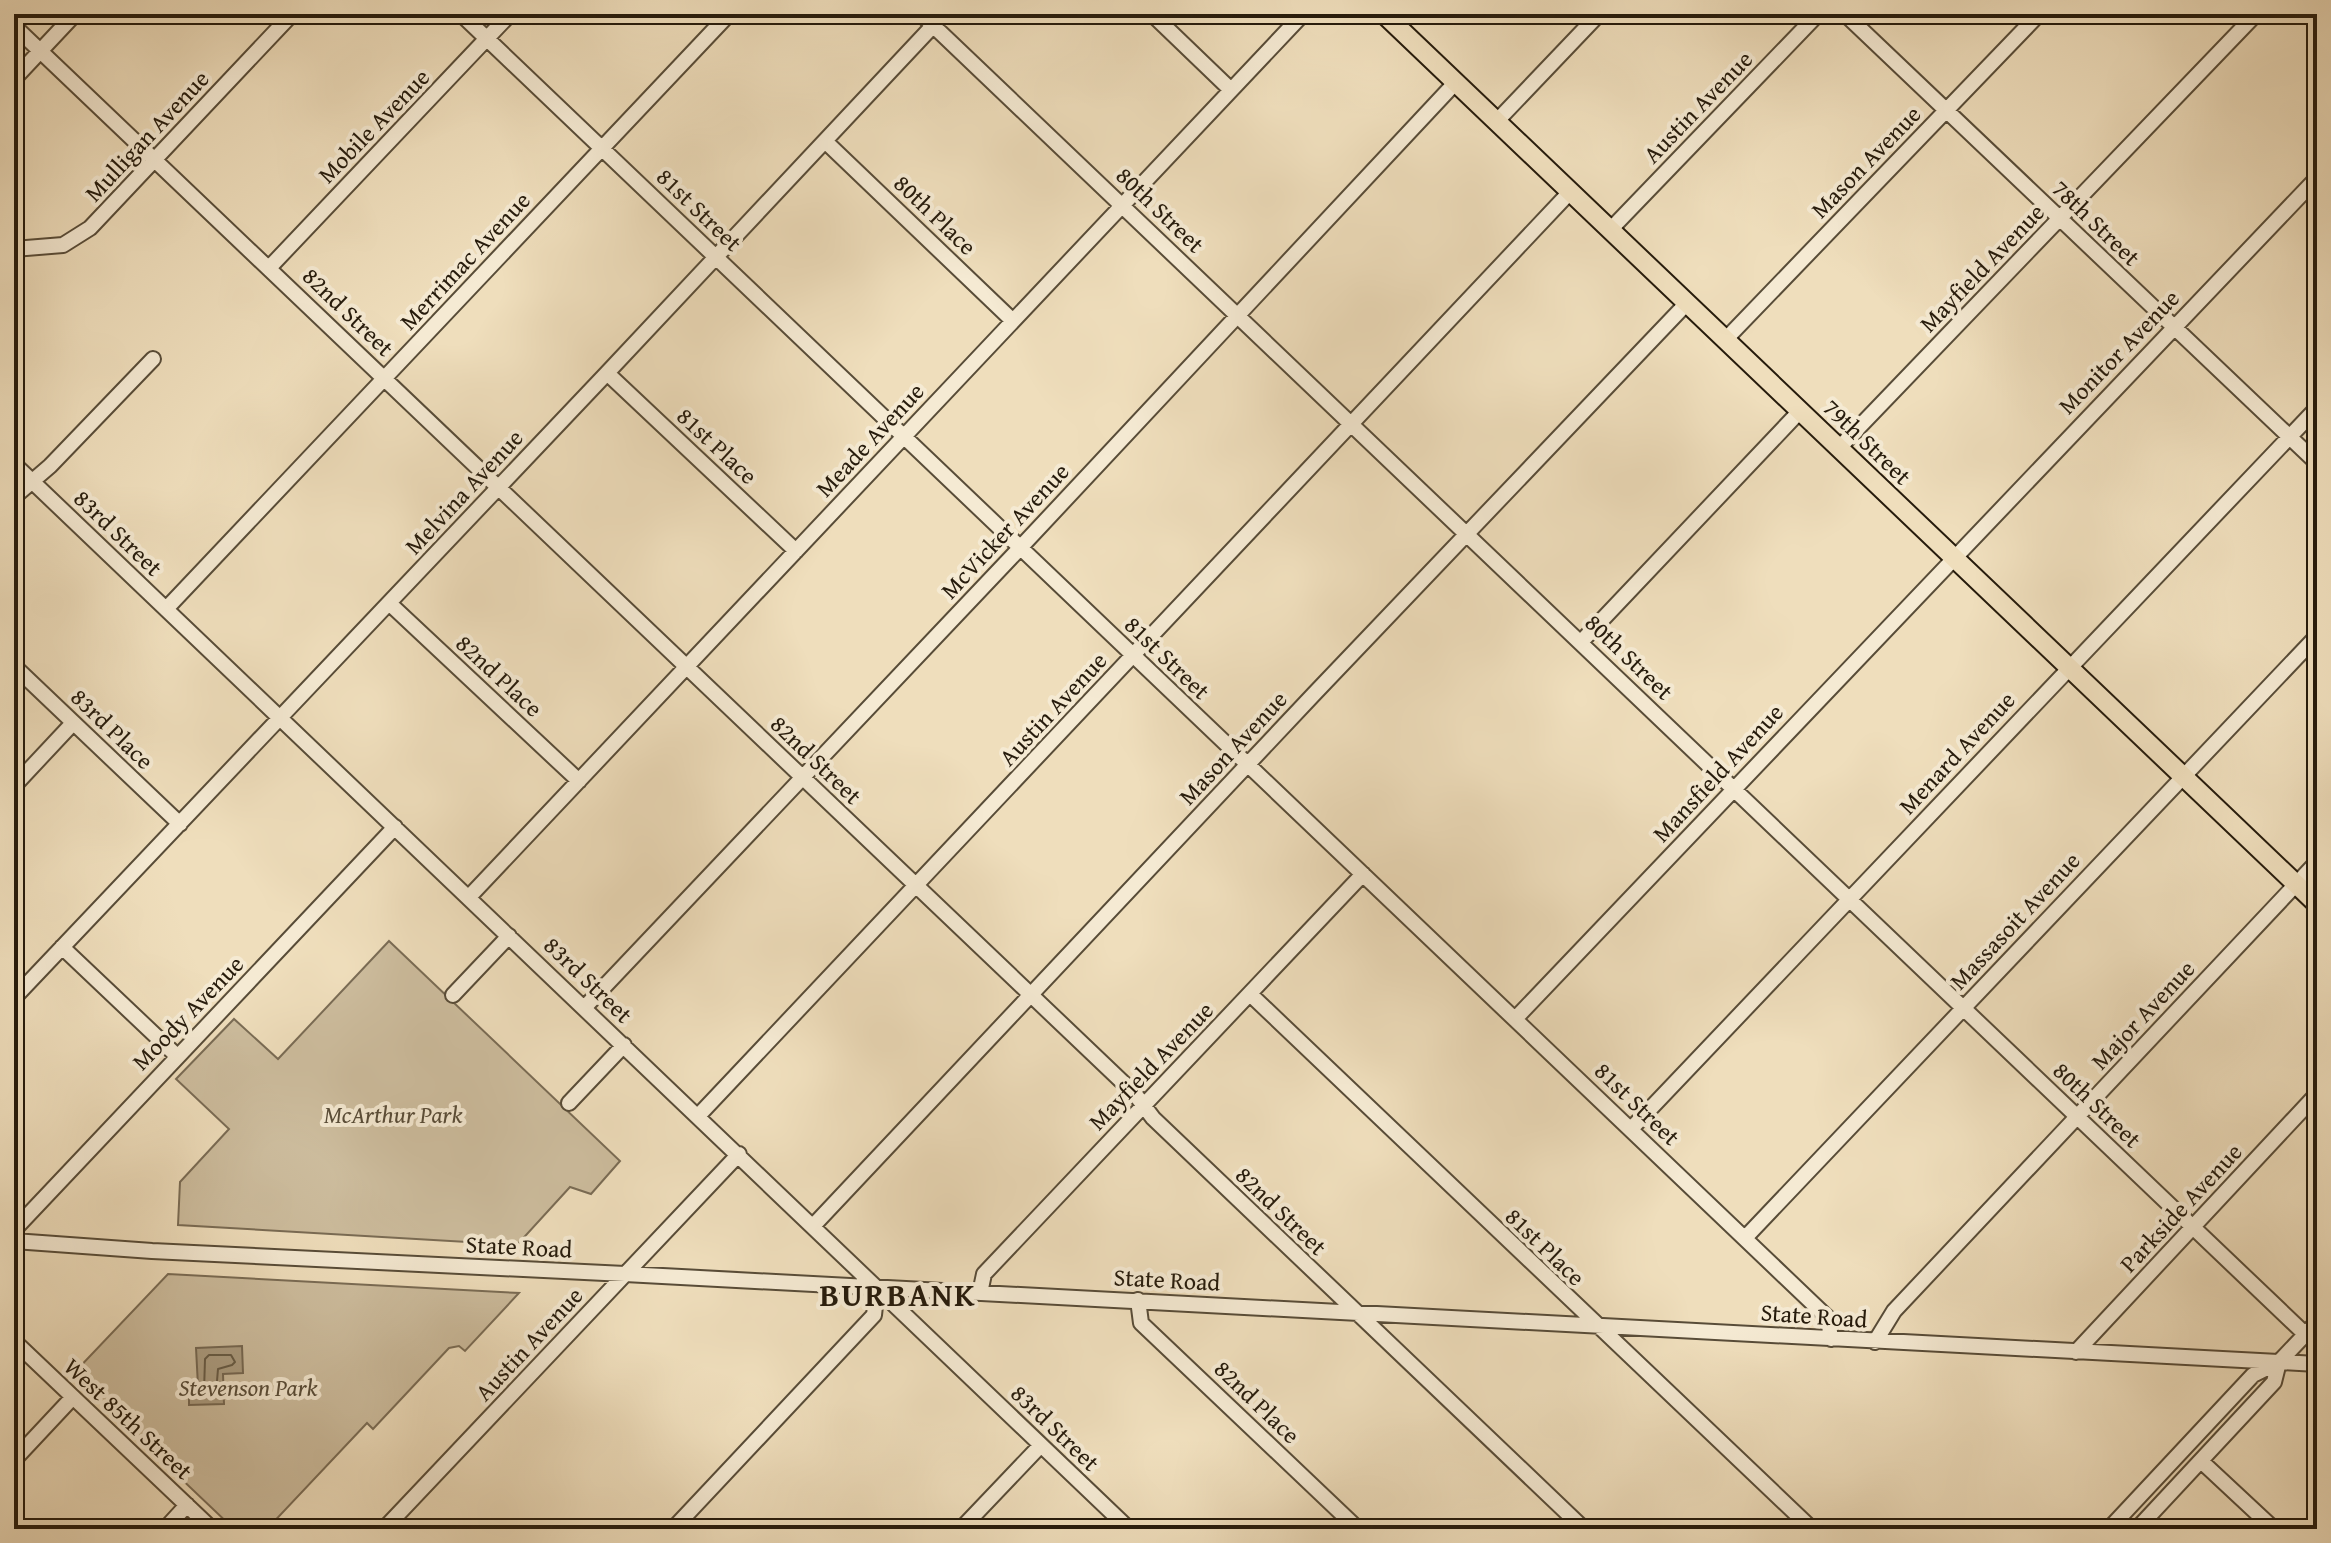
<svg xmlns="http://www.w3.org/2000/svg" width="2331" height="1543" viewBox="0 0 2331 1543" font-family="'Gentium Book Plus',serif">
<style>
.green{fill:#cdbd9e;stroke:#7a6c55;stroke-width:2}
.water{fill:#ab9c80;stroke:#766852;stroke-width:2}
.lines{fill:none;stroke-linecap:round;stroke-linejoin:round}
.shore{stroke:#685c46;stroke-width:2}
.minor-casing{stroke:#584c38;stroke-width:18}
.major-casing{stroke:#261b0c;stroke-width:22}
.minor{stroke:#f5ead3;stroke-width:14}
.major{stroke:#efdebc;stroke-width:18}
.labels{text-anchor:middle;stroke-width:8;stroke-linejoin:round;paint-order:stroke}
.street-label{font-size:24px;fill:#261b0c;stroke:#f5ead3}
.park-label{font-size:24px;font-style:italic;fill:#584c38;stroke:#f5ead3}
.district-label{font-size:32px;font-weight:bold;letter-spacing:2px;fill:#261b0c;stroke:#f5ead3}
</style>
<rect width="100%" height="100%" fill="#efdebc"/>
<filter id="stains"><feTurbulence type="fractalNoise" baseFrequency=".0025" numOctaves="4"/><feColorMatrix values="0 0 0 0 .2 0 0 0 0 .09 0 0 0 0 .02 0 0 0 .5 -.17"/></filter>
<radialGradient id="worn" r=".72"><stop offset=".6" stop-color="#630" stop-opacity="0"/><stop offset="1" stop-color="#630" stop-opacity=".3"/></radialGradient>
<path class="green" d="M389,941L620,1161L591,1194L570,1187L517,1245L178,1225L180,1182L229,1129L176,1079L234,1019L278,1059Z
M168,1274L519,1293L465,1351L459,1346L449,1348L373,1429L367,1423L267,1529H234L72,1375Z"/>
<path class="water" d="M242,1346L243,1373L223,1374L224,1404L189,1405V1390L198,1386L196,1348Z"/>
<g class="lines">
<path class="shore" d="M209,1355H231L235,1362L232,1365L218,1369L216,1393L208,1396L204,1392L205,1359Z"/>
<g class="minor-casing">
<path id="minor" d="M461,14L1828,1318L1831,1339
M921,14L2305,1334
M1152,14L1231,90
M1845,14L2317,463
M2309,14L2317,22
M14,26L1135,1094L1153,1118L1584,1529
M14,79L75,14
M1496,122L1599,14
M826,142L1013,321
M1610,230L1818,14
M14,249L63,245L90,228L292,14
M269,268L510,14
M1725,340L2039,14
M607,373L796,551
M1839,448L2256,14
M14,464L1129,1529
M14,497L50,466L153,359
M389,603L579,781
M166,609L729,14
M1581,642L1800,411
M14,666L180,824
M14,786L73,723
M469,897L1303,14
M62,947L177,1056
M1250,994L1812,1529
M453,995L509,936
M14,998L607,373L944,14
M585,1007L1020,548L1456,82
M1515,1019L2317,178
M569,1103L624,1045
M699,1115L1570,192
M1631,1129L2317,408
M814,1225L1314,694L1687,303
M14,1230L395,827
M1745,1238L2317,636
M14,1241L152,1251L625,1274L2317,1364
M980,1293L984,1274L1363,874
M1138,1300L1141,1323L1358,1529
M14,1341L212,1529
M1875,1342L1894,1311L2317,862
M2076,1352L2317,1094
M14,1460L73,1397
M2201,1461L2274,1529
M165,1529L187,1505
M384,1529L739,1154
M673,1529L874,1315L877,1288
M961,1529L1041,1445
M2109,1529L2253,1375L2279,1362L2317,1322
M2137,1529L2274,1382L2279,1362"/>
</g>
<g class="major-casing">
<path id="major" d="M1384,14L2317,904"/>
</g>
<use href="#minor" class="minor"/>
<use href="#major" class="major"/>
</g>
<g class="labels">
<g class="street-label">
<text transform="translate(1698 107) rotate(-46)" y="8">Austin Avenue</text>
<text transform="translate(374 126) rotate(-46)" y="8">Mobile Avenue</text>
<text transform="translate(147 136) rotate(-47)" y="8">Mulligan Avenue</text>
<text transform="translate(1866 162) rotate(-46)" y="8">Mason Avenue</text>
<text transform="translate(699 210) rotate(44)" y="8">81st Street</text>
<text transform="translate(1160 210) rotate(44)" y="8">80th Street</text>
<text transform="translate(935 215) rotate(44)" y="8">80th Place</text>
<text transform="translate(2096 223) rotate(44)" y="8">78th Street</text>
<text transform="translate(465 261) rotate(-47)" y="8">Merrimac Avenue</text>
<text transform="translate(1982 268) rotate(-46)" y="8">Mayfield Avenue</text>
<text transform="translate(348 312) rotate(44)" y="8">82nd Street</text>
<text transform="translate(2119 352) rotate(-46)" y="8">Monitor Avenue</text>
<text transform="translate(870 440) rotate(-47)" y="8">Meade Avenue</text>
<text transform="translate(1867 442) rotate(44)" y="8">79th Street</text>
<text transform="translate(717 446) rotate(43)" y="8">81st Place</text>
<text transform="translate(464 492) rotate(-47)" y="8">Melvina Avenue</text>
<text transform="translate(1005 531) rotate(-47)" y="8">McVicker Avenue</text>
<text transform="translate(118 533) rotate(44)" y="8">83rd Street</text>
<text transform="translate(1629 657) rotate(44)" y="8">80th Street</text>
<text transform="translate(1167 658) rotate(44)" y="8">81st Street</text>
<text transform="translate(499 676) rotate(43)" y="8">82nd Place</text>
<text transform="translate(1053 709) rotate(-47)" y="8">Austin Avenue</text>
<text transform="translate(112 729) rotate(44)" y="8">83rd Place</text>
<text transform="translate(1233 748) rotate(-47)" y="8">Mason Avenue</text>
<text transform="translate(1957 753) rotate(-47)" y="8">Menard Avenue</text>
<text transform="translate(816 760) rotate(44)" y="8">82nd Street</text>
<text transform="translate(1718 773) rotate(-47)" y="8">Mansfield Avenue</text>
<text transform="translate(2015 921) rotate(-47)" y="8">Massasoit Avenue</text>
<text transform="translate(588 980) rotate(44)" y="8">83rd Street</text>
<text transform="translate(188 1013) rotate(-46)" y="8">Moody Avenue</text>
<text transform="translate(2143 1015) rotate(-47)" y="8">Major Avenue</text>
<text transform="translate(1151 1066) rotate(-46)" y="8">Mayfield Avenue</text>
<text transform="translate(1637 1104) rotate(44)" y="8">81st Street</text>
<text transform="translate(2097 1105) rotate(44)" y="8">80th Street</text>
<text transform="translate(2181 1208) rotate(-47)" y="8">Parkside Avenue</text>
<text transform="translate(1281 1211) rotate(44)" y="8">82nd Street</text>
<text transform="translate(519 1247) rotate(3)" y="8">State Road</text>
<text transform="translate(1545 1247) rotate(44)" y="8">81st Place</text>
<text transform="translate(1167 1280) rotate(3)" y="8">State Road</text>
<text transform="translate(1814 1316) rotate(4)" y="8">State Road</text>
<text transform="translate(529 1344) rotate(-47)" y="8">Austin Avenue</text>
<text transform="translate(1257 1402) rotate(44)" y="8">82nd Place</text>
<text transform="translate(128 1419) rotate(43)" y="8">West 85th Street</text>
<text transform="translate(1055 1428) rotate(44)" y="8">83rd Street</text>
</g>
<g class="park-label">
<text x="393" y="1123">McArthur Park</text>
<text x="248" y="1396">Stevenson Park</text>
</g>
<g class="district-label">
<text x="898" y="1306">BURBANK</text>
</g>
</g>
<rect width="2331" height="1543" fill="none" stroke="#efdebc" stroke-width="48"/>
<rect x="16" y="16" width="2299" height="1511" fill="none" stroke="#261b0c" stroke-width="4"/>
<rect x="24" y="24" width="2283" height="1495" fill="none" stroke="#261b0c" stroke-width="2"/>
<rect width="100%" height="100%" filter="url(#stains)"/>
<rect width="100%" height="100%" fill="url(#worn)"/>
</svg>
